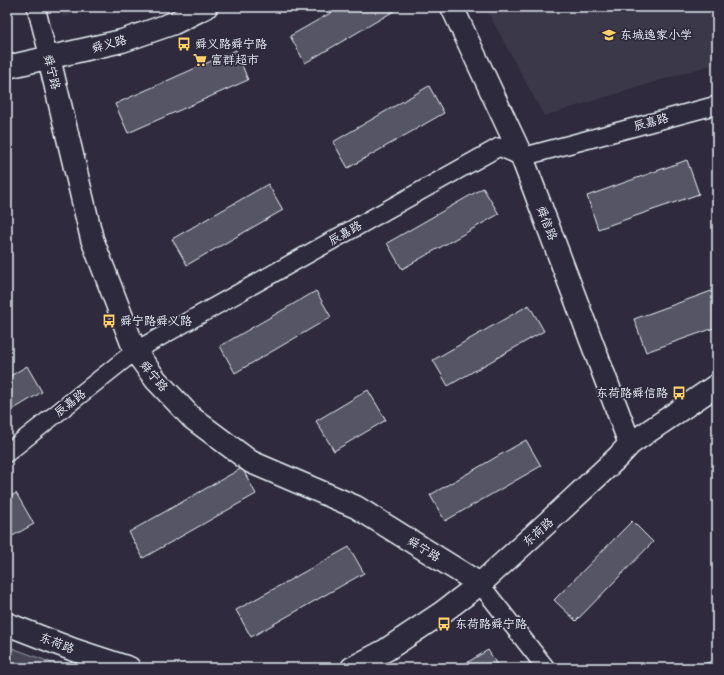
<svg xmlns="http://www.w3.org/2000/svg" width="724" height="675" viewBox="0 0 724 675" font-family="'Balsamiq Sans','LXGW WenKai TC',sans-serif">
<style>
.built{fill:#3b3749}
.green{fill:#464455;stroke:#979aa6}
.building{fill:#575565;stroke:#e8f1f8}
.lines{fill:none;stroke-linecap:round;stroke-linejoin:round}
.street-casing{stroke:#e8f1f8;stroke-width:20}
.secondary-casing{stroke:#e8f1f8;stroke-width:25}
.street{stroke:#2f2a3d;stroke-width:17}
.secondary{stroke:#2f2a3d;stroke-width:22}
.labels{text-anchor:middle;stroke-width:3.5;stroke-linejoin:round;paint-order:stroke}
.poi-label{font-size:12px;fill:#e8f1f8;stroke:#2f2a3d;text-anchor:start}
.street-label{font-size:12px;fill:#e8f1f8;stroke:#2f2a3d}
</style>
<rect width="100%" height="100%" fill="#2f2a3d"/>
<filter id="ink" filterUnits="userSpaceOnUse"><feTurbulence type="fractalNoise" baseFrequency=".025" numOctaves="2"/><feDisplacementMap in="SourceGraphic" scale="8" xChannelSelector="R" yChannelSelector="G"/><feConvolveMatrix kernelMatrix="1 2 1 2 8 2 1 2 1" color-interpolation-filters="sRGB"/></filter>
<g filter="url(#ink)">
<path class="built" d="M61,7H101L63,17Z
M485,7H717V63L544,116Z"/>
<path class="green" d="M7,646L63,667L67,668H7Z"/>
<path class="building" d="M341,7H401L305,63L290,36Z
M236,50L248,80L128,133L115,104Z
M429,86L444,113L348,168L333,142Z
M687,160L699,194L598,229L587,196Z
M268,184L283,210L187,265L172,239Z
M483,188L499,214L402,269L387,243Z
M717,289V327L646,352L634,319Z
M316,291L331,317L235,373L220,346Z
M529,305L544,331L448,386L433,360Z
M27,366L42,392L7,413V378Z
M368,390L386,420L334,451L316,421Z
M526,440L541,466L445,521L430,495Z
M242,468L256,494L143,558L129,532Z
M16,493L34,524L7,539V499Z
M632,521L653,542L576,621L554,600Z
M349,547L364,573L251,637L236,610Z
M488,650L499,668H458Z
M717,659V668H694Z"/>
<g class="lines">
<g class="street-casing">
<path id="street" d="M36,7L49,58
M7,453L135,351L499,147L522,157L717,105
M480,584L546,668"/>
</g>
<g class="secondary-casing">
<path id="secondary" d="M452,7L522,157L630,444
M49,58L92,239L135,351L156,380L192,418L251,462L356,507L480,584
M7,67L122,41L174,23L206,7
M7,624L74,650L129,668
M352,668L386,650L440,614L480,584L558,513L618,457L630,444L717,385"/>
</g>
<use href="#street" class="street"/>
<use href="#secondary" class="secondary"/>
</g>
</g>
<defs>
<g id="school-bare" transform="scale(1.08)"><path d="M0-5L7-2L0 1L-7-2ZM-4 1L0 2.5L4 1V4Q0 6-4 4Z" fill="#ffd166" stroke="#2f2a3d" stroke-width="2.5" paint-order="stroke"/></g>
<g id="bus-bare" transform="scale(1.08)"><path d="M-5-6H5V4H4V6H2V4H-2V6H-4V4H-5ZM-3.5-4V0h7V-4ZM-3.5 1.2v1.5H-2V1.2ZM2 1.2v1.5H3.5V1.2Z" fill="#ffd166" stroke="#2f2a3d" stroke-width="2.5" paint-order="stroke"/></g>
<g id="supermarket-bare" transform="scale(1.08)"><path d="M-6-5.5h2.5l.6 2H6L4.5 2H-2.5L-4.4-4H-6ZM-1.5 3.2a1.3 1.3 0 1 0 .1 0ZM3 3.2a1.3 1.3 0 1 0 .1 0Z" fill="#ffd166" stroke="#2f2a3d" stroke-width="2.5" paint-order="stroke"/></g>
</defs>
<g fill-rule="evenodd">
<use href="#school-bare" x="609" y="35"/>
<use href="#bus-bare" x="184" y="44"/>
<use href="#supermarket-bare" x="200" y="60"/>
<use href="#bus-bare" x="109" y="321"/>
<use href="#bus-bare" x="679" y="393"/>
<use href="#bus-bare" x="444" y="624"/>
</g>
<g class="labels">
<g class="poi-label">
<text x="620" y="39">东城逸家小学</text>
<text x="195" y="48">舜义路舜宁路</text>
<text x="211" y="64">富群超市</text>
<text x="120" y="325">舜宁路舜义路</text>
<text x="668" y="397" text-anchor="end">东荷路舜信路</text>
<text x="455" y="628">东荷路舜宁路</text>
</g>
<g class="street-label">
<text transform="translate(109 44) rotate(-15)" y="4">舜义路</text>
<text transform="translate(52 72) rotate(76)" y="4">舜宁路</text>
<text transform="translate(651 122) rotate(-15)" y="4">辰嘉路</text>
<text transform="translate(547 223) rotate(69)" y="4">舜信路</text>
<text transform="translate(345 233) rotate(-29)" y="4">辰嘉路</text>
<text transform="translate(154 376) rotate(50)" y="4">舜宁路</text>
<text transform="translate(70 403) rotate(-38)" y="4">辰嘉路</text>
<text transform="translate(538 532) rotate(-42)" y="4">东荷路</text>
<text transform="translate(424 549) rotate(32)" y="4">舜宁路</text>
<text transform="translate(57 643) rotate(21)" y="4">东荷路</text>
</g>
</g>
<rect width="724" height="675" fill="none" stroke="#2f2a3d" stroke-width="24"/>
<rect x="12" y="12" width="700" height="651" fill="none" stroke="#e8f1f8" stroke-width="1.5" filter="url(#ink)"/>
</svg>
